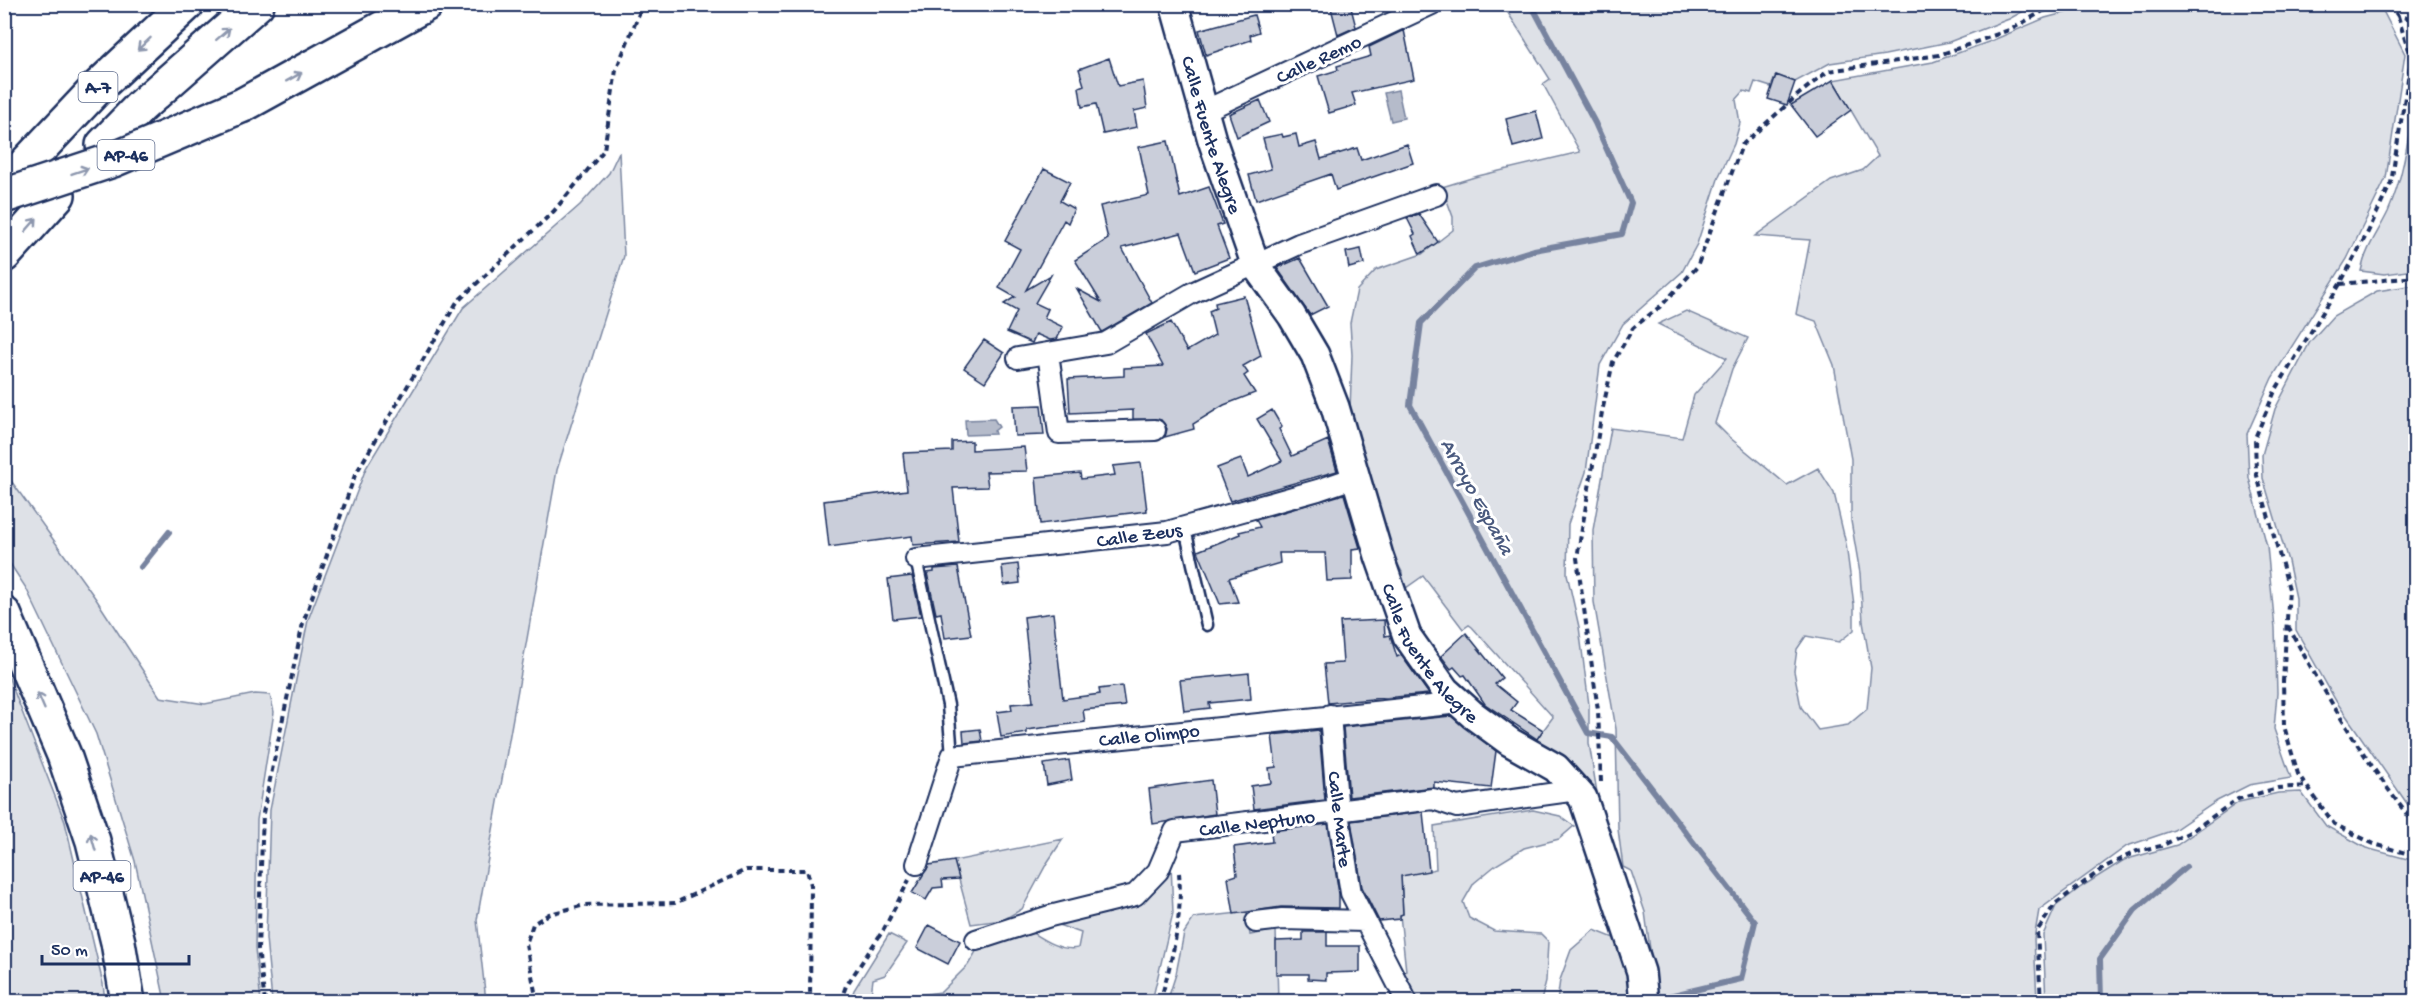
<svg xmlns="http://www.w3.org/2000/svg" width="2420" height="1006" viewBox="0 0 2420 1006" font-family="'Gochi Hand',sans-serif">
<style>
.green{fill:#dee1e7;stroke:#7c88a2;stroke-width:1.5}
.water{fill:#b5bbca;stroke:#77839f;stroke-width:1.5}
.lines{fill:none;stroke-linecap:round;stroke-linejoin:round}
.stream{stroke:#77839f;stroke-width:6}
.building{fill:#caceda;stroke:#1b2f5e;stroke-width:1.5}
.lane-casing{stroke:#1b2f5e;stroke-width:15}
.street-casing{stroke:#1b2f5e;stroke-width:24}
.secondary-casing{stroke:#1b2f5e;stroke-width:32}
.highway-casing{stroke:#1b2f5e;stroke-width:38}
.path{stroke:#1b2f5e;stroke-width:4;stroke-dasharray:6 4.5;stroke-linecap:butt}
.lane{stroke:#fff;stroke-width:10}
.street{stroke:#fff;stroke-width:20}
.secondary{stroke:#fff;stroke-width:27}
.highway{stroke:#fff;stroke-width:33}
.highway-bridge-casing{stroke:#1b2f5e;stroke-width:38;stroke-linecap:butt}
.highway-bridge{stroke:#fff;stroke-width:33}
.oneway{stroke:#8d97ae}
.labels{text-anchor:middle;stroke-width:6;stroke-linejoin:round;paint-order:stroke}
.shield{fill:#fff;stroke:#5f6d8e;stroke-width:1.5}
.shield-label{font-size:18px;font-weight:bold;fill:#1b2f5e}
.street-label{font-size:20px;fill:#1b2f5e;stroke:#fff}
.water-label{font-size:21px;font-style:italic;fill:#49597e;stroke:#fff}
</style>
<rect width="100%" height="100%" fill="#fff"/>
<filter id="ink" filterUnits="userSpaceOnUse"><feTurbulence type="fractalNoise" baseFrequency=".0167" numOctaves="2"/><feDisplacementMap in="SourceGraphic" scale="12" xChannelSelector="R" yChannelSelector="G"/><feConvolveMatrix kernelMatrix="1 2 1 2 8 2 1 2 1" color-interpolation-filters="sRGB"/></filter>
<g filter="url(#ink)">
<path class="green" d="M1503,5H2027L2029,8L2009,19L1949,42L1885,55L1830,63L1795,82L1776,75L1771,87L1755,82L1751,93L1744,91L1736,100L1740,123L1734,144L1719,176L1697,244L1682,272L1623,324L1600,365L1586,472L1568,524L1567,574L1579,627L1589,705V743L1598,799L1596,804L1533,744L1553,717L1472,627L1469,625L1463,629L1423,576L1403,590L1402,572L1392,554L1347,416L1350,410L1352,355L1350,323L1357,290L1376,270L1422,254L1453,230V217L1442,187L1478,176L1580,152L1543,84L1550,79Z
M2095,5H2373L2382,9L2405,54L2386,178L2347,259L2272,378L2247,434L2249,478L2267,546L2275,628L2277,693L2274,729L2291,778L2249,785L2217,801L2174,830L2127,846L2039,910L2034,939L2037,1001H1657L1645,912L1631,871L1623,867L1618,829L1616,729L1594,602L1593,530L1611,428L1682,438L1694,395L1727,358L1658,324L1686,311L1748,338L1732,369L1715,423L1729,437L1787,485L1818,468L1834,493L1846,544L1854,605V630L1839,642L1806,636L1797,649L1794,671L1801,707L1818,730L1848,725L1867,709L1871,668L1863,622L1860,573L1851,521V459L1834,365L1816,321L1796,314L1810,240L1755,236L1831,181L1863,170L1878,156L1833,80L1933,62L1991,41L2045,18Z
M2415,95V270L2384,274L2361,271C2366,247 2378,233 2388,212C2404,176 2409,134 2415,95Z
M619,152L624,256L557,470L477,920L486,1001H272L266,938L270,810L308,620L366,468L463,308L580,205L609,173Z
M2415,285H2416L2415,815L2336,701L2296,630V598L2288,561L2263,478L2262,455L2275,409L2310,342L2333,316L2377,291Z
M4,471L96,599L160,697L205,704L255,694L270,695L274,712L257,820L255,949L261,1001H165L135,861L96,734L26,588L5,556Z
M5,668L65,822L103,984L105,1001H5Z
M2301,792L2326,826L2366,848L2415,861V1001H2046L2043,935L2056,906L2081,887L2124,860L2177,845L2239,802L2278,793Z
M1533,810L1560,816L1574,826L1559,839L1524,848L1496,865L1474,883L1463,902L1469,918L1494,931L1541,934L1548,941L1546,981L1541,1001H1413L1398,974L1406,971L1400,915L1403,914L1401,876L1436,869L1434,826Z
M1063,839L1047,863L1022,909L1003,920L971,924L954,861Z
M1171,864L1173,913L1152,1001L850,1002L854,990L889,934L907,943L885,975L873,979L871,995L895,998L941,992L968,965L978,948L1028,930C1042,939 1061,952 1078,948L1081,933L1053,923L1092,916L1131,904Z
M1247,912L1250,935L1276,930L1278,1001L1167,1002L1176,974L1184,933L1194,918Z
M1594,930L1619,940L1629,969L1633,1001L1557,1002L1560,980L1571,950Z"/>
<path class="water" d="M1398,90L1404,118L1391,121L1384,93Z
M994,419L999,427L994,431L995,434L966,435L965,420Z"/>
<g class="lines">
<path class="stream" d="M1531,4L1595,123L1631,203L1622,234L1534,250L1475,268L1421,323L1410,405L1588,733L1612,737L1755,922L1741,979L1652,1000
M141,567L169,532
M2101,1002L2100,959L2135,910L2186,867"/>
</g>
<path class="building" d="M1330,4H1350L1356,27L1338,35Z
M1254,15L1259,32L1250,35L1251,40L1206,55L1199,30Z
M1404,30L1414,79L1352,93L1356,105L1329,113L1318,76L1338,70L1337,66L1371,56L1369,47Z
M1109,58L1118,86L1143,81L1147,108L1134,111L1137,127L1103,134L1096,104L1082,107L1079,87L1084,85L1079,69Z
M1776,75L1795,82L1787,105L1768,99Z
M1833,80L1851,110L1815,136L1791,105Z
M1260,100L1269,122L1237,137L1229,114Z
M1536,111L1543,139L1513,147L1506,119Z
M1282,134L1283,137L1296,134L1299,147L1316,142L1321,159L1357,148L1361,160L1407,144L1413,163L1336,190L1331,174L1256,200L1249,175L1271,169L1263,138Z
M1168,141L1180,197L1209,187L1223,224L1217,226L1229,258L1195,271L1181,233L1122,248L1152,303L1102,332L1077,289L1101,302L1075,260L1108,239L1100,206L1149,195L1139,147Z
M1044,169L1070,182L1060,201L1074,209L1068,223L1064,220L1026,290L1051,275L1035,303L1048,309L1044,318L1063,327L1057,339L1050,340L1036,334L1032,343L1007,332L1017,311L1004,304L1015,297L999,288L1020,249L1005,241Z
M1419,214L1438,242L1420,254L1412,236L1415,234L1407,218Z
M1361,249L1364,264L1349,268L1346,252Z
M1300,258L1328,306L1310,315L1277,268Z
M1244,296L1261,356L1243,366L1248,373L1244,376L1255,393L1224,405L1193,424L1194,429L1165,437L1167,429L1161,420L1133,419V410L1070,413L1068,379L1124,376V368L1163,366L1146,334L1171,322L1187,351L1215,335L1209,311L1216,308L1215,303Z
M984,340L1004,353L985,382L964,368Z
M1041,405L1044,435L1015,436L1013,406Z
M1272,410L1282,427L1279,429L1292,456L1328,440L1337,471L1230,501L1217,468L1241,459L1248,477L1282,461L1257,419Z
M972,441V450L1024,447L1027,471L986,472L988,487L953,488L959,542L913,545L912,536L829,547L824,501L907,490L903,453L952,451V442Z
M1141,463L1147,511L1040,524L1036,477L1080,473L1081,479L1115,475L1113,466Z
M1344,494L1360,548L1352,549V580L1327,581L1325,553H1279L1280,563L1229,578L1238,602L1220,604L1198,551L1240,534L1239,532L1260,527L1256,520Z
M1018,564L1020,583L1004,585L1002,566Z
M958,567L971,635L945,638L941,613L936,614L927,573L934,572V569Z
M912,576L921,616L893,619L888,579Z
M1053,613L1063,699L1100,694L1099,689L1122,686L1125,706L1083,710L1085,722L1027,730V733L1001,737L997,712L1012,710L1011,704L1033,702L1024,617Z
M1384,620L1385,636L1390,635L1397,657L1401,655L1429,694L1328,703L1324,664L1343,663L1340,622Z
M1466,633L1502,678L1495,684L1517,702L1511,710L1543,730L1537,739L1485,704L1465,675L1462,676L1454,667L1451,669L1441,656Z
M1249,673L1251,699L1209,703L1210,708L1184,711L1180,680Z
M1451,716L1496,751L1491,788L1434,782V787L1349,797L1343,727Z
M980,729L982,741L964,743L963,731Z
M1319,730L1325,800L1254,809L1251,786L1271,783L1269,768L1276,767L1272,735Z
M1069,760L1072,780L1047,785L1044,764Z
M1211,780L1215,814L1153,824L1149,789Z
M1423,812L1429,871L1401,876L1403,914L1400,915V919L1379,921L1362,887L1351,821Z
M1328,824L1339,894V908L1281,907L1234,914L1228,878L1237,875L1234,847L1272,842L1271,831Z
M954,861L959,879L942,880L943,887L933,888L926,900L912,893L929,865Z
M929,925L960,941L948,964L917,948Z
M1303,932H1327V946H1360V972L1326,973V980L1308,979V974H1276V941L1303,940Z"/>
<g class="lines">
<g class="lane-casing">
<path id="lane" d="M1185,529L1207,625
M916,559L948,705L952,756"/>
</g>
<g class="street-casing">
<path id="street" d="M1204,111L1432,4
M1048,353L1059,433L1155,430
M1018,358L1106,343L1192,293L1299,244L1436,195
M916,559L1167,532L1318,490L1356,477
M1330,715L1338,813L1351,893L1407,1002
M917,864L952,756L1460,703
M1256,922L1282,919L1365,921
M976,940L1050,916L1135,895L1158,871L1175,831L1433,799L1457,807L1577,790"/>
</g>
<g class="secondary-casing">
<g id="secondary">
<path id="s1" d="M1174,4L1212,140L1256,266L1292,316L1315,355L1335,407L1379,556L1407,636L1445,690L1473,715L1510,742L1556,768L1583,798L1641,972L1644,1002"/>
</g>
</g>
<g class="highway-casing">
<path id="highway" d="M243,105L426,4
M103,145L141,106L257,4
M15,175L98,87L187,4
M4,255L58,195
M4,614L64,755L93,841L118,942L128,1002"/>
</g>
<path class="path" d="M2389,4L2398,16L2416,20
M2043,11L2067,4
M2398,16L2411,60L2391,183L2368,232L2340,284L2416,277
M2340,284L2275,391L2255,438L2256,472L2289,589L2283,681L2284,726L2298,774L2334,824L2374,844L2416,856
M2288,626C2326,696 2366,763 2416,826
M1601,782L1598,710L1577,558L1602,412L1613,362L1633,328L1662,305L1697,267L1742,145L1799,94L1828,71L1939,55L2012,29L2043,11V4
M265,1002L258,949L263,813L303,623L355,475L457,302L554,211L604,150L616,70L643,4
M537,1002L526,944L533,924L549,914L585,905L675,903L746,870H807L811,885L810,1002
M840,1002L846,986L884,929L909,880
M1160,1002C1172,959 1183,918 1179,873
M2041,1002L2037,931L2055,904L2105,867L2137,851L2161,846L2192,831L2238,799L2278,788L2306,786"/>
<use href="#lane" class="lane"/>
<use href="#street" class="street"/>
<use href="#secondary" class="secondary"/>
<use href="#highway" class="highway"/>
<g class="highway-bridge-casing">
<path id="highway-bridge" d="M4,196L113,160L243,105"/>
</g>
<use href="#highway-bridge" class="highway-bridge"/>
</g>
<defs><path id="oneway-shaft" d="M-6 0H5M1.5-3L5.5 0L1.5 3" fill="none" stroke-width="1.6" stroke-linecap="round" stroke-linejoin="round" transform="scale(1.5)"/></defs>
<g class="oneway">
<use href="#oneway-shaft" transform="translate(223 34) rotate(-41)"/>
<use href="#oneway-shaft" transform="translate(144 44) rotate(137)"/>
<use href="#oneway-shaft" transform="translate(294 77) rotate(-29)"/>
<use href="#oneway-shaft" transform="translate(80 171) rotate(-19)"/>
<use href="#oneway-shaft" transform="translate(31 225) rotate(-49)"/>
<use href="#oneway-shaft" transform="translate(41 701) rotate(-113)"/>
<use href="#oneway-shaft" transform="translate(93 842) rotate(-106)"/>
</g>
</g>
<g class="labels">
<g class="shield">
<rect x="78.5" y="72" width="39" height="30" rx="4.5"/>
<rect x="97.5" y="140" width="57" height="30" rx="4.5"/>
<rect x="73.5" y="861" width="57" height="30" rx="4.5"/>
</g>
<g class="shield-label">
<text x="98" y="93">A-7</text>
<text x="126" y="161">AP-46</text>
<text x="102" y="882">AP-46</text>
</g>
<g class="street-label">
<text transform="translate(1318 58) rotate(-25)" y="7">Calle Remo</text>
<text dy="7" stroke="none"><textPath href="#s1" startOffset="136">Calle Fuente Alegre</textPath></text>
<text transform="translate(1139 534) rotate(-8)" y="7">Calle Zeus</text>
<text dy="7" stroke="none"><textPath href="#s1" startOffset="704">Calle Fuente Alegre</textPath></text>
<text transform="translate(1149 734) rotate(-6)" y="7">Calle Olimpo</text>
<text transform="translate(1341 819) rotate(83)" y="7">Calle Marte</text>
<text transform="translate(1257 822) rotate(-7)" y="7">Calle Neptuno</text>
</g>
<g class="water-label">
<text transform="translate(1478 496) rotate(61)" y="7">Arroyo España</text>
</g>
</g>
<rect width="2420" height="1006" fill="none" stroke="#fff" stroke-width="24"/>
<rect x="12" y="12" width="2396" height="982" fill="none" stroke="#1b2f5e" stroke-width="2" filter="url(#ink)"/>
<path d="M42 955v9h147v-9" fill="none" stroke="#1b2f5e" stroke-width="3"/>
<text x="51" y="955" font-size="18" fill="#1b2f5e" stroke="#ffffff" stroke-width="4.5" paint-order="stroke">50 m</text>
</svg>
